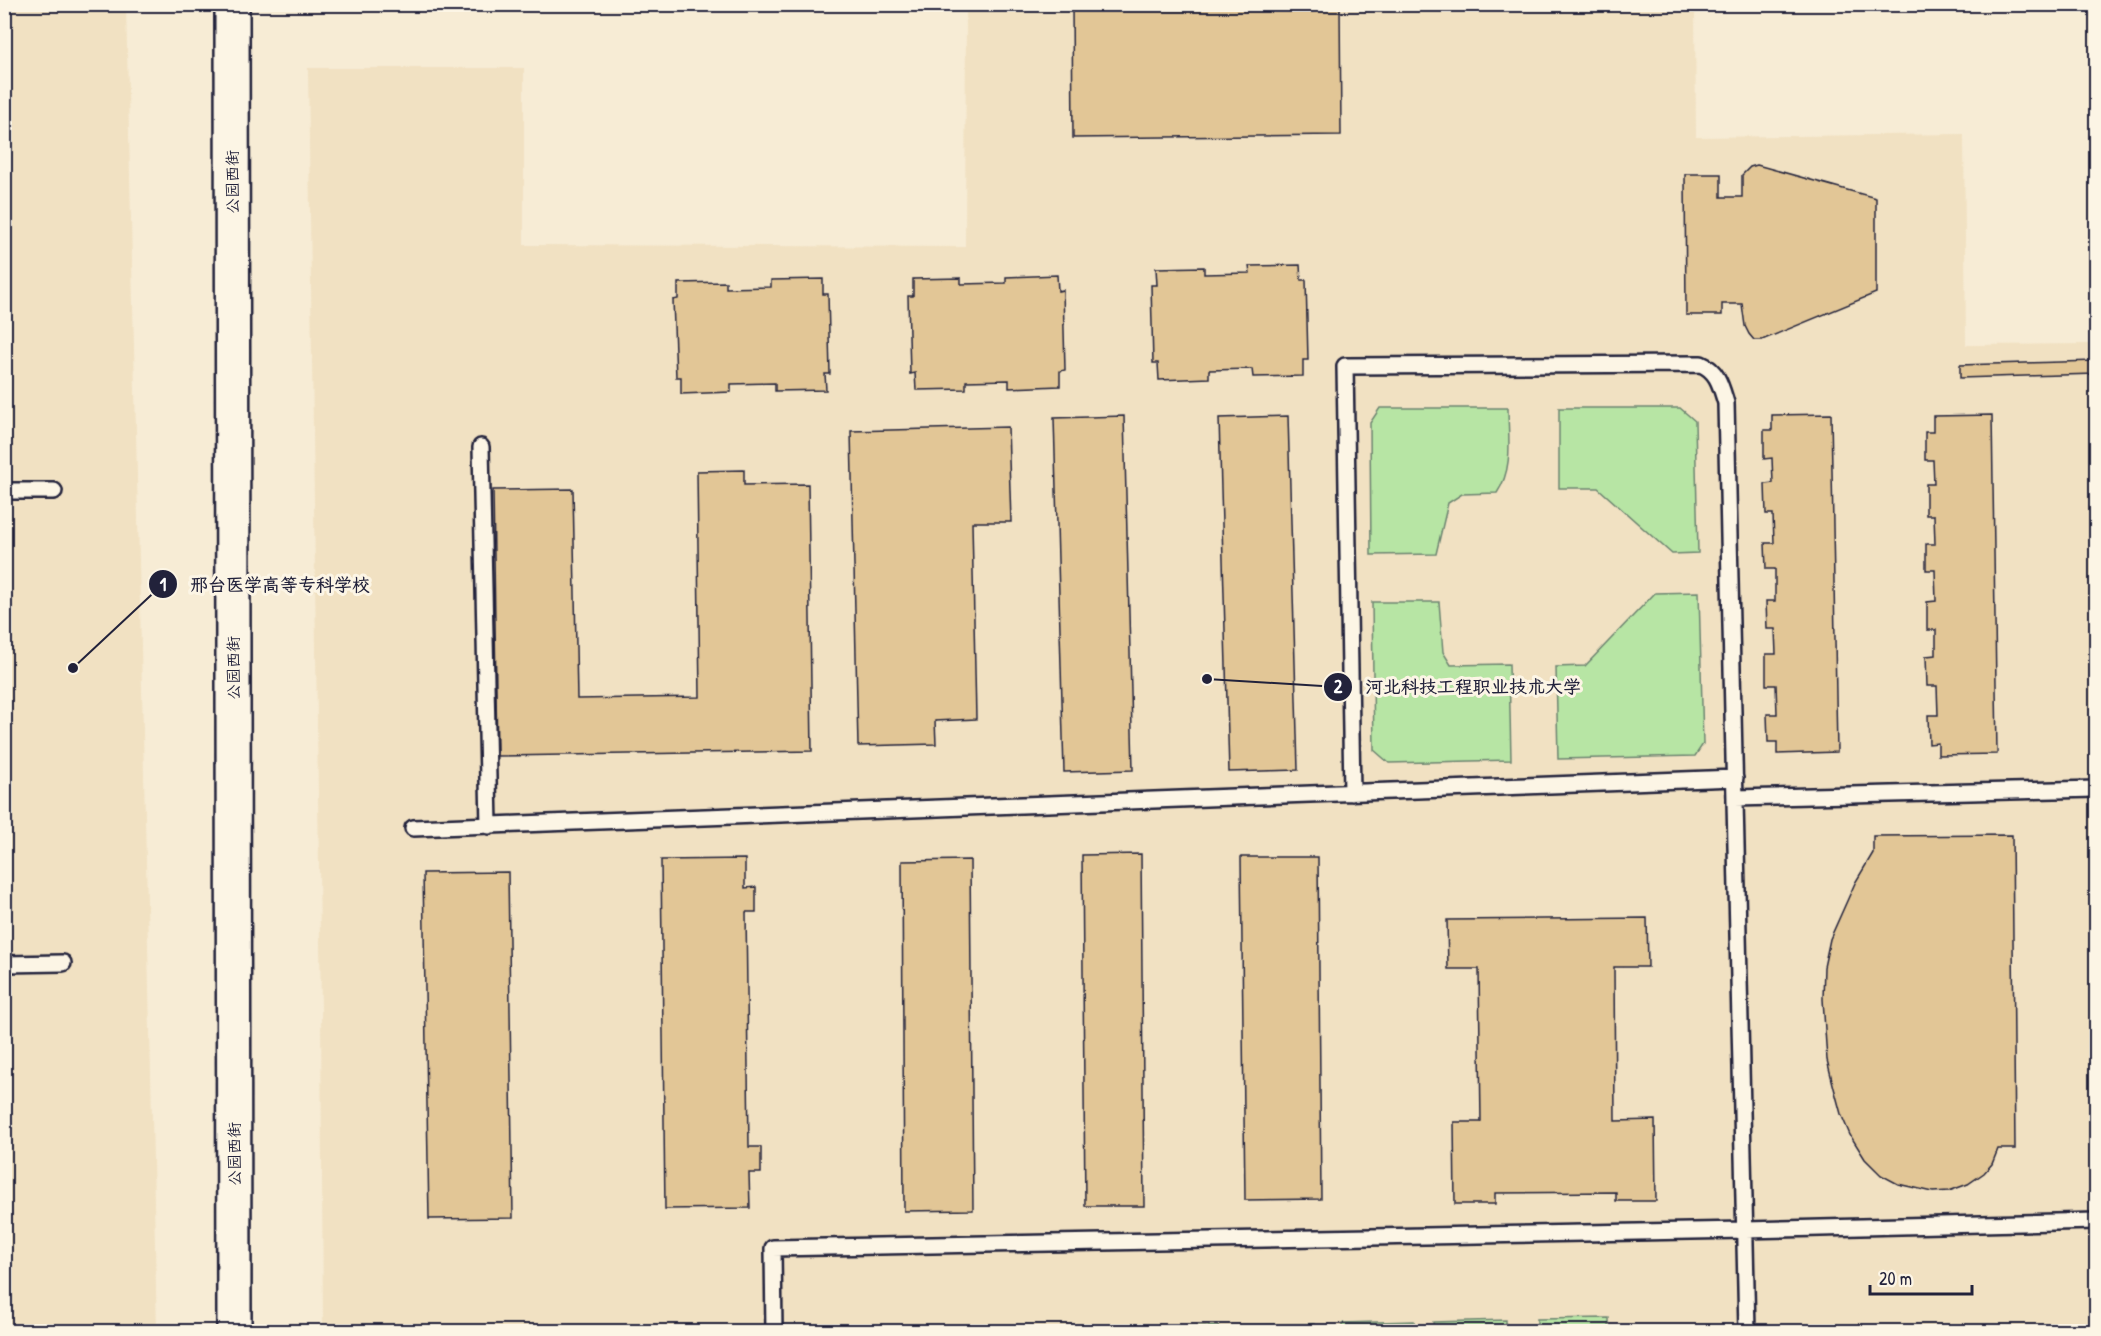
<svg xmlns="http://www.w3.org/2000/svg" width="2101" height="1336" viewBox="0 0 2101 1336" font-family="'Patrick Hand','LXGW WenKai TC',sans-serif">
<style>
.built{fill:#f1e1c2}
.grass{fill:#b7e5a4;stroke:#6c8470;stroke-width:1.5}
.building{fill:#e2c696;stroke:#22223b;stroke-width:1.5}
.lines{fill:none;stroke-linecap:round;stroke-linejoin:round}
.service-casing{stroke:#22223b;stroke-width:20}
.tertiary-casing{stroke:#22223b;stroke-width:38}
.service{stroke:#fcf5e5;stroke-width:15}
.tertiary{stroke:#fcf5e5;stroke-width:33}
.labels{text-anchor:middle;stroke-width:6;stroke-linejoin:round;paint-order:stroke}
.street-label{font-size:16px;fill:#22223b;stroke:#fcf5e5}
.leader{fill:none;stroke:#22223b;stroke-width:2}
.callout-dot{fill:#22223b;stroke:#fcf5e5;stroke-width:2}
.mark-label{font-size:18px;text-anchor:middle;font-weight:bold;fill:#fff}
.callout-label{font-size:18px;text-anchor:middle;font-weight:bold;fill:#22223b;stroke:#fcf5e5;stroke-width:6;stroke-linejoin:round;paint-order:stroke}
</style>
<rect width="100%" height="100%" fill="#f7ecd5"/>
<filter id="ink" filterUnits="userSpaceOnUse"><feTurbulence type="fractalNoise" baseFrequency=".0167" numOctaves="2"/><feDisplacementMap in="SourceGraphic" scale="12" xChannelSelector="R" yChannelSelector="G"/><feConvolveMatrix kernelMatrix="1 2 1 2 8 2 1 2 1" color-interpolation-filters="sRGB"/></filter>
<g filter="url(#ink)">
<path class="built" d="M5,5H126L157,1331L5,1332Z
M966,5H1695L1696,137L1964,134L1966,345L2096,344V1331H323L321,1013L308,68H524V245L965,247Z"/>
<path class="grass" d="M1380,408H1508C1508,437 1514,468 1497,493L1462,494L1448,503L1436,554L1371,555L1370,423Z
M1559,408H1680L1695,421L1698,553L1672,554L1598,488H1559Z
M1699,592L1703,744L1695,756L1558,759L1556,667L1585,666L1655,593Z
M1372,602H1439L1443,652L1451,665L1509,664L1511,760L1389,763L1374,750Z
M1609,1318V1331H1537V1319Z
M1506,1320V1331H1434L1433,1322Z
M1414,1321V1331H1342V1323Z
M1314,1324L1315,1331H1242V1325Z
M1219,1326V1331H1146V1327Z"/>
<path class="building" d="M1072,4H1340L1341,135L1073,138Z
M1757,165L1876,198V293L1762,340H1754L1749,334L1745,326L1742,304H1722V315H1686L1685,174H1721V197H1742V175L1750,167Z
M1300,265L1301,280H1306L1308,360H1303V376L1253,377L1252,369L1209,370V378L1159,380L1158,363H1153L1151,285H1157L1156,268L1204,267V274L1250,273L1249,266Z
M1057,275L1058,291L1063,290L1065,370L1060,371V386L1009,388V380L966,381V389L916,390L915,373L910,374L908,296H913V279L961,278V284L1006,283V277Z
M823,279V294H828L830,374H825L826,390L775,391V383L731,384V392L681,394V377H676L673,300L678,299V283L726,282V288L771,287V280Z
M2096,361V374L1960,378V365Z
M1831,414L1837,752L1777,754V742H1768L1767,714H1777L1776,685H1766V654H1776L1775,629H1767L1766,601H1775V569H1766L1765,543H1774L1773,514H1766L1765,484L1773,483L1772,458L1764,459V430H1772V415Z
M1992,415L1997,754L1938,755V743L1929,744L1928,715H1938L1937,686H1927L1926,656L1936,655V630H1927V602L1936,601L1935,570H1926V544H1935L1934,515H1926V484H1934L1933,460H1925V432H1933V416Z
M1124,416L1133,770L1064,772L1054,418Z
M1288,416L1298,770L1229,772L1219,418Z
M1008,427L1011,522H972L976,719L935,721L936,744L858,746L851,431Z
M744,470V485L808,484L812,751L497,756L493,490L573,489L577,699L700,697L697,471Z
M2012,835L2015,1149H1998L1992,1164L1984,1173L1968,1184L1949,1191L1933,1192L1898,1184L1881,1175L1865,1159L1850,1135L1841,1114L1834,1088L1827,1060L1823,999L1824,967L1830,939L1855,883L1873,853V836Z
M1141,854L1144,1206H1085L1082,855Z
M1241,857H1318L1321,1199L1245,1200Z
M745,859V888L756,887V912H746L749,1147H761V1173H749L750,1208L665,1209L661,860Z
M970,860L973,1210L904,1211L902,861Z
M508,872L513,1218L429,1219L423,873Z
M1647,918L1648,967H1614L1615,1121L1655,1120L1656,1201H1616V1192L1495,1193V1204H1455L1454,1122H1481L1479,969H1448L1447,920Z"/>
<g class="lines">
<g class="service-casing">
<path id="service" d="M481,447L489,826
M4,491H54
M1352,793L1345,366L1701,364C1718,371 1721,387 1726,403L1747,1332
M1735,798L2096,789
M413,828L1735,778
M4,964L63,963
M774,1332L773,1248L1745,1230L2096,1221"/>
</g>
<g class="tertiary-casing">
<path id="tertiary" d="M232,4L234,1332"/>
</g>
<use href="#service" class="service"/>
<use href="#tertiary" class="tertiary"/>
</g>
</g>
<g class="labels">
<g class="street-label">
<text transform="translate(232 182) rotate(-90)" y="6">公园西街</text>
<text transform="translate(233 668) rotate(-90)" y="6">公园西街</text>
<text transform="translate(234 1154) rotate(-90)" y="6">公园西街</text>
</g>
</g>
<path class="leader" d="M73 668L163 584M1207 679L1338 687"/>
<g class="callout-dot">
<circle cx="73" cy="668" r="6"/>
<circle cx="1207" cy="679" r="6"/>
<circle cx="163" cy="584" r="15"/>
<circle cx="1338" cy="687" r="15"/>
</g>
<g class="mark-label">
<text x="163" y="591">1</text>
<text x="1338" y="693">2</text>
</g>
<g class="callout-label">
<text x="280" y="591">邢台医学高等专科学校</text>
<text x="1473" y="693">河北科技工程职业技术大学</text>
</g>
<rect width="2101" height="1336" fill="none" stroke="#fcf5e5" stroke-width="24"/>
<rect x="12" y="12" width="2077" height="1312" fill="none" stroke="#22223b" stroke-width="2" filter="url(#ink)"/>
<path d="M1870 1285v9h102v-9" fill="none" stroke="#22223b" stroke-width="3"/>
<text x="1879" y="1285" font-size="18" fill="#22223b" stroke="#fcf5e5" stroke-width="4.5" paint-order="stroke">20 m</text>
</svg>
